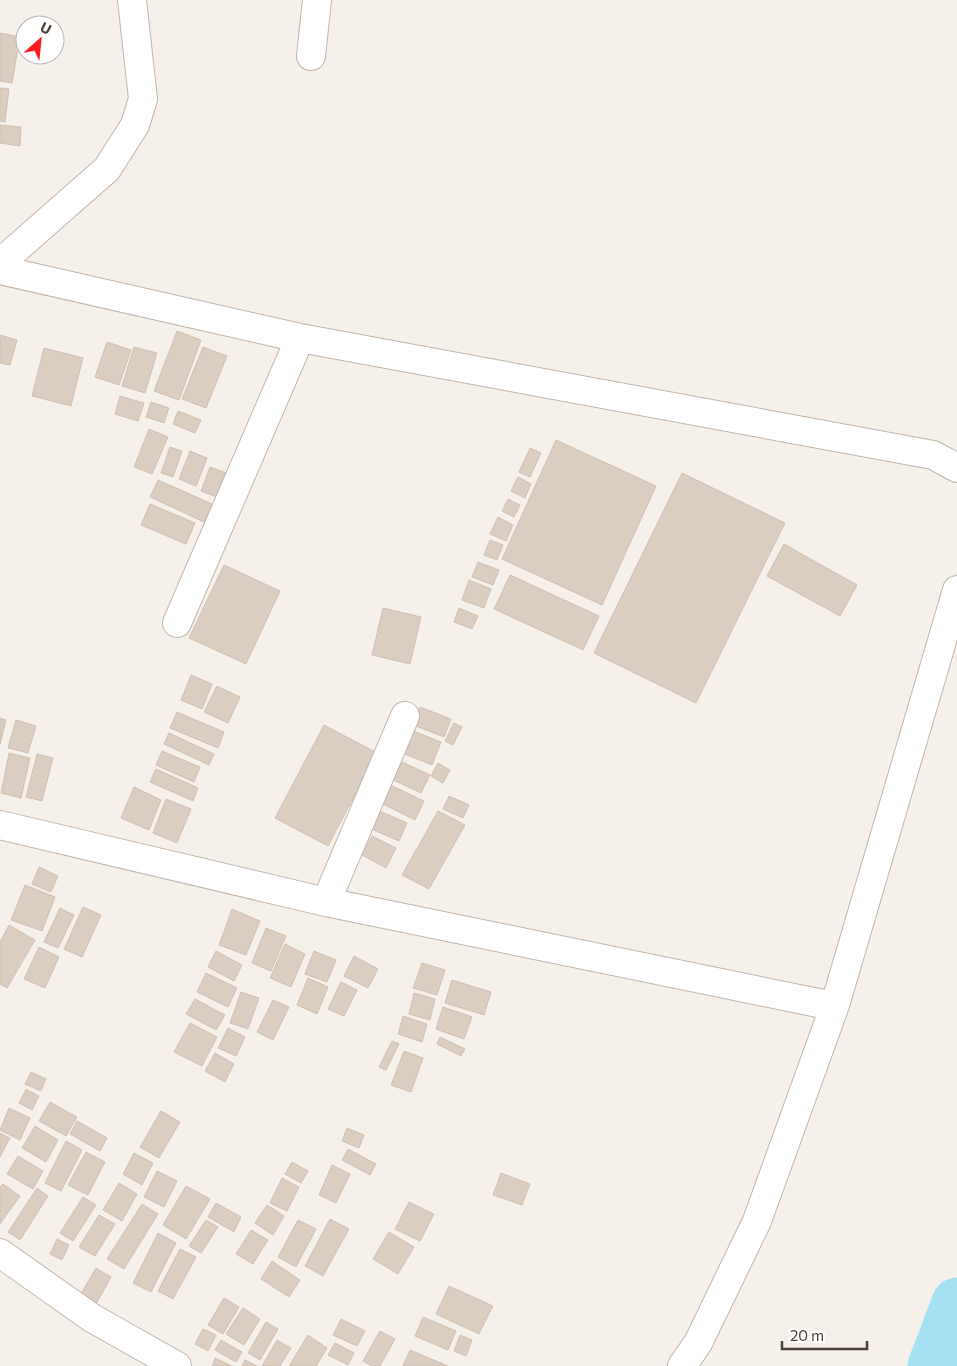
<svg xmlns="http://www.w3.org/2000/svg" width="957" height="1366" viewBox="0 0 957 1366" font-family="Commissioner,sans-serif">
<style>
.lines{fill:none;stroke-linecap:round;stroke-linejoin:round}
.river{stroke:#a6e1f3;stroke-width:51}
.building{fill:#dacdc2;stroke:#d3c0b2}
.minor-casing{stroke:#c1b6ac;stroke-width:30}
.minor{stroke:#fff;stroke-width:28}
</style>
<rect width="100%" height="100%" fill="#f5f0ea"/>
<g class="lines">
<path class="river" d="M933,1366L957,1303"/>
</g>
<path class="building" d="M0,33L20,37L12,83L0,81Z
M0,88L9,89L5,122L0,121Z
M0,125L21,127L20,146L0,143Z
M177,331L201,340L179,400L154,391Z
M0,335L17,340L10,365L0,363Z
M107,342L131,350L119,385L95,377Z
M134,347L157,353L145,393L122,386Z
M203,347L227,356L206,408L182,399Z
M44,348L83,358L71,406L32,396Z
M120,396L144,403L138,421L115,414Z
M151,402L169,408L164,423L146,417Z
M178,411L201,420L195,433L173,424Z
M149,429L168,437L152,474L134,467Z
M556,440L656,486L602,605L502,559Z
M170,447L182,451L173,477L161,473Z
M530,448L541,453L530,477L519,472Z
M190,451L207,458L196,486L179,479Z
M210,467L229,474L219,498L201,491Z
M682,473L785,523L696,703L594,653Z
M518,477L531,484L525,498L511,491Z
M158,480L212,504L204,522L150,497Z
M508,499L520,505L514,517L502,511Z
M150,504L195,523L186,544L141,525Z
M498,517L513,525L506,541L490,534Z
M490,540L503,545L497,560L484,555Z
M784,544L857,585L840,616L767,576Z
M478,562L499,570L493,585L472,577Z
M224,565L280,591L246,664L189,638Z
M510,575L599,616L583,650L494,609Z
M469,580L491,589L484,608L462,600Z
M383,608L421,617L410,664L372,655Z
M459,608L478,616L472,629L454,622Z
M191,675L212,684L202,709L181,700Z
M217,686L240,697L228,723L204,712Z
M420,707L451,719L444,737L413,725Z
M177,712L224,732L218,748L170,728Z
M0,718L6,720L0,744Z
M16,720L36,726L28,753L8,748Z
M454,723L462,727L453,745L445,741Z
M324,725L377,753L328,846L275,818Z
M411,730L441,742L432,765L402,753Z
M169,733L214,754L209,765L164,744Z
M162,751L200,767L194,782L156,765Z
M9,753L30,758L21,798L1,793Z
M37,754L53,758L42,801L26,797Z
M398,760L430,775L421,793L389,778Z
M438,763L450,770L443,783L431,776Z
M156,769L198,788L193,801L150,782Z
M386,783L424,801L415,820L377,801Z
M134,787L161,800L149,830L121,818Z
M449,796L469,805L463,818L443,809Z
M166,799L191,809L177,843L153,833Z
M377,810L407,823L399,841L369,828Z
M438,811L465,825L429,889L402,875Z
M372,836L396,848L386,868L362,855Z
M39,867L58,876L51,892L32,884Z
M25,885L55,897L42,931L11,920Z
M83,907L101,915L82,957L64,949Z
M60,908L74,915L58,948L44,942Z
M232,909L260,921L246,955L219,945Z
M9,925L35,940L7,988L0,984V942Z
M266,928L286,936L271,971L252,963Z
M285,944L305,954L291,987L270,978Z
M39,947L59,957L45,988L24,979Z
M216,951L242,965L234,981L208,967Z
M314,951L336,960L327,982L305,974Z
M354,956L378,969L368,988L344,976Z
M422,963L445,970L437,995L413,988Z
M206,973L237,988L228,1007L197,992Z
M308,978L328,987L317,1014L297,1005Z
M452,980L491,992L484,1015L445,1003Z
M341,982L357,990L344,1016L328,1009Z
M241,992L259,998L248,1029L230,1023Z
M414,993L435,999L430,1020L409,1014Z
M195,999L225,1015L216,1030L186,1014Z
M273,1000L289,1007L273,1040L257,1032Z
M443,1007L472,1017L464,1039L436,1029Z
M403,1016L427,1024L422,1042L398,1034Z
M190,1023L217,1037L202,1066L174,1052Z
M228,1028L245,1037L236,1056L218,1048Z
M440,1037L465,1049L461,1056L437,1044Z
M392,1041L399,1044L386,1070L379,1067Z
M404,1051L423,1058L411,1092L391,1085Z
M215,1053L234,1064L225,1082L205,1071Z
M31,1072L46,1079L41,1091L25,1084Z
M26,1089L39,1096L32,1110L19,1103Z
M50,1102L77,1117L66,1136L39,1121Z
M9,1108L30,1118L20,1140L0,1130Z
M161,1111L180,1122L159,1158L140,1147Z
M77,1121L107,1138L100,1151L70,1134Z
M35,1126L58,1140L46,1162L22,1148Z
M347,1128L364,1135L359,1148L342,1141Z
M0,1133L10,1138L0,1157Z
M66,1141L82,1150L61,1191L45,1183Z
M348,1149L376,1164L370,1175L342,1160Z
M86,1152L105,1162L88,1195L68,1185Z
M134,1153L153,1163L142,1185L123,1174Z
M18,1156L43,1171L33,1189L7,1174Z
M292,1162L308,1171L301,1183L285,1174Z
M332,1165L350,1174L336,1203L319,1195Z
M157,1171L177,1181L164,1207L144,1197Z
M501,1173L530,1184L522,1205L493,1195Z
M282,1178L299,1187L287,1211L270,1203Z
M119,1183L137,1194L122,1221L103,1210Z
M3,1184L20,1196L0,1224V1187Z
M186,1186L210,1199L186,1239L163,1225Z
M37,1188L48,1196L20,1240L8,1232Z
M83,1197L96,1205L73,1241L60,1233Z
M409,1202L434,1214L420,1241L395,1229Z
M216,1203L241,1217L234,1232L208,1217Z
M142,1204L158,1214L124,1269L107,1259Z
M267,1205L284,1216L273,1235L255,1223Z
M99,1215L115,1224L95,1256L79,1247Z
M330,1219L349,1229L323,1276L305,1266Z
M206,1220L218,1227L201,1253L189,1246Z
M298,1220L316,1229L296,1267L278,1257Z
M251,1230L268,1240L253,1264L236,1254Z
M389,1232L414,1247L398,1274L373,1259Z
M158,1233L176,1243L151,1292L133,1283Z
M57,1239L69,1245L62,1260L50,1254Z
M180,1249L196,1257L173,1299L158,1291Z
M272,1261L300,1280L289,1297L261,1279Z
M96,1268L111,1277L91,1313L75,1304Z
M449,1286L493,1306L479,1334L436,1314Z
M224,1298L239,1307L223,1334L208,1325Z
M243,1308L260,1319L244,1345L226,1334Z
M423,1317L456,1331L448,1350L415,1336Z
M341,1319L365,1331L357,1346L333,1335Z
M266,1322L278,1329L260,1360L248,1353Z
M203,1329L216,1335L208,1351L195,1344Z
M380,1331L395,1339L380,1366H372L363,1361Z
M308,1335L327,1348L316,1366H289Z
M460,1335L472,1340L466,1356L454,1351Z
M221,1340L242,1352L236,1362L215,1350Z
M277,1340L291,1348L280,1366H262Z
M335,1343L354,1353L348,1365L328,1355Z
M410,1350L448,1366H403Z
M215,1358L232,1366H212Z
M245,1360L257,1366H242Z"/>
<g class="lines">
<g class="minor-casing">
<path id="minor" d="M311,56L317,0
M0,263L107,169L135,125L143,99L132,0
M0,270L300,338L933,455L957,468
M177,623L300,338
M0,825L326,902L818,1003L835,1005
M326,902L405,716
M0,1253L92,1318L177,1366
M682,1366L698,1343L757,1221L835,1005L957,590"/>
</g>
<use href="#minor" class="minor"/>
</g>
<g transform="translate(40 40) rotate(27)"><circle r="24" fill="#ffffff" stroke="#b7b3af"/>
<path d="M0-4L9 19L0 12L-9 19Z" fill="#ff181d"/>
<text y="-8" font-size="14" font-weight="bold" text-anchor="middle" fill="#4a4038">U</text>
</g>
<path d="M782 1341v8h85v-8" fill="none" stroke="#4a4038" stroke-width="2.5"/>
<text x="790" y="1341" font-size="15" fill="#4a4038" stroke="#ffffff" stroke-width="4" paint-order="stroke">20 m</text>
</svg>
